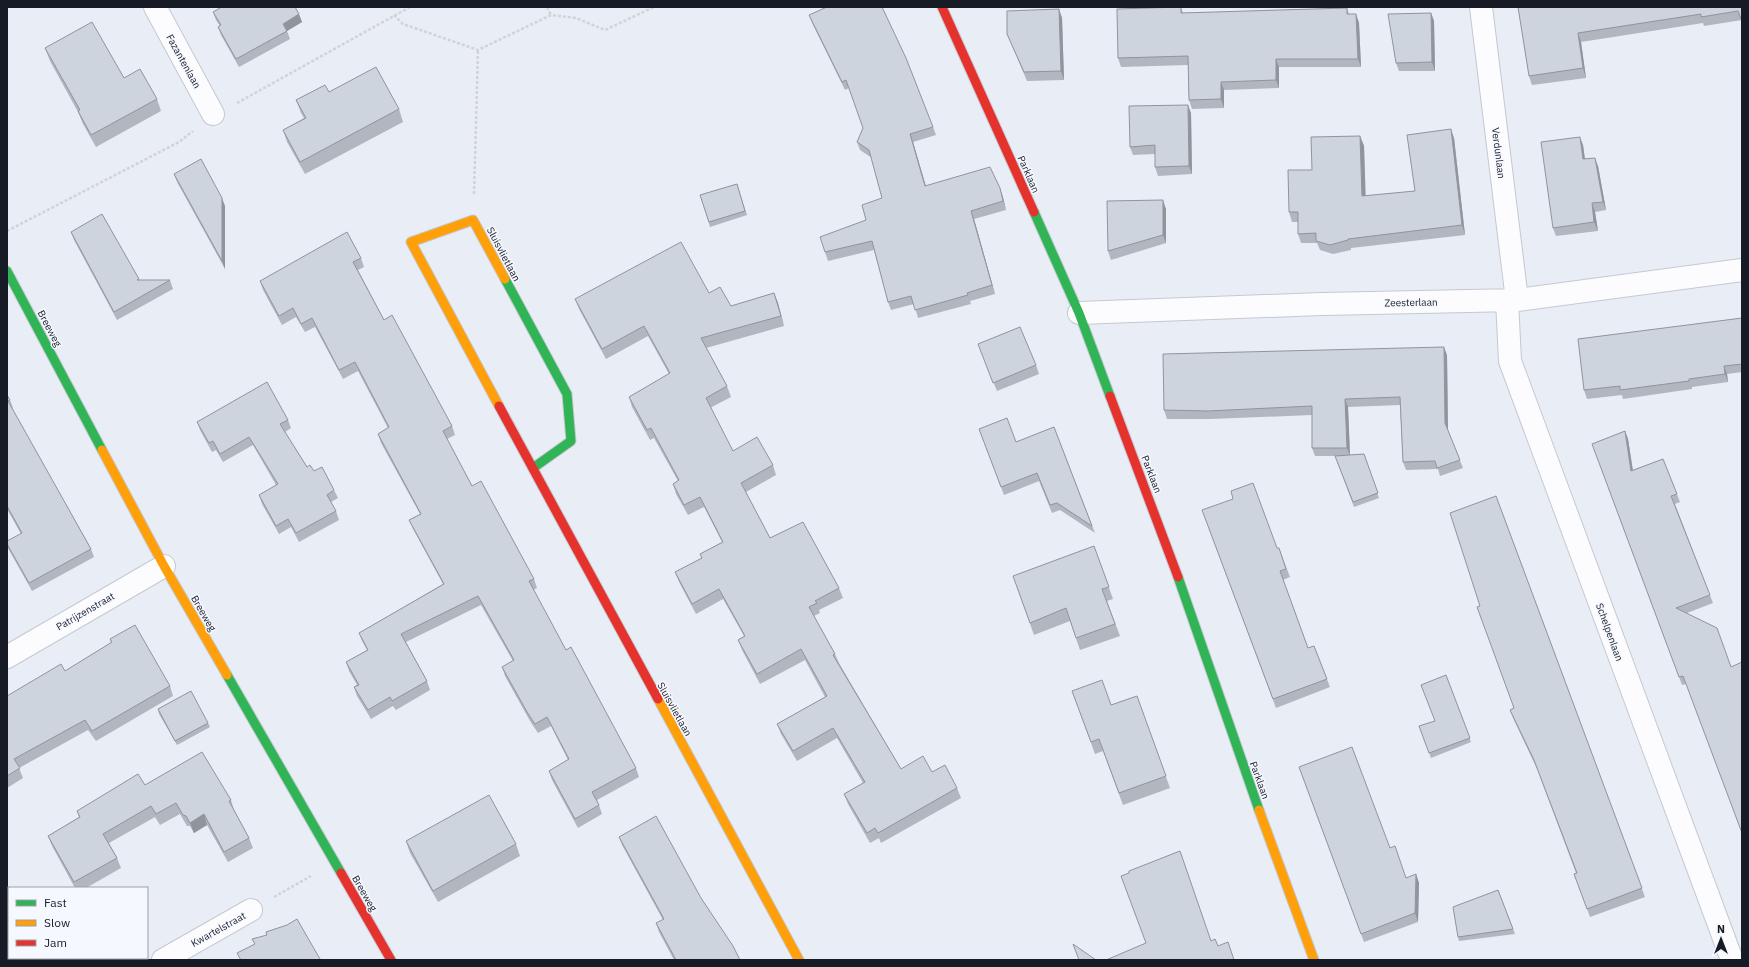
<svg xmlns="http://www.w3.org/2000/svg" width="1749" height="967" viewBox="0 0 1749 967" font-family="'IBM Plex Sans',sans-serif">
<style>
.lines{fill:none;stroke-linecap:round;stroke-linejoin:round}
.street-casing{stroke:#c4c9d2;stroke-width:24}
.fast-casing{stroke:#c4c9d2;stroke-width:11}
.slow-casing{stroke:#c4c9d2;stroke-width:11}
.jam-casing{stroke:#c4c9d2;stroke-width:11}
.path{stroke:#d1d3d6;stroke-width:2.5;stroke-dasharray:3 2;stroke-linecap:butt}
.street{stroke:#fcfcfe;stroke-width:22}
.fast{stroke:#30b455;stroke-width:9}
.slow{stroke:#ff9f0a;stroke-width:9}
.jam{stroke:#e5322d;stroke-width:9}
.wall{fill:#b1b6bf}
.shaded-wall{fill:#90949b}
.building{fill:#ced4de;stroke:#90949b}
.labels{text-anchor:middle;stroke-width:3;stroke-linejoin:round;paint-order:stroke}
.street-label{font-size:10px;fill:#161b26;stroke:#f5f8fe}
</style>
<rect width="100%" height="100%" fill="#e8edf6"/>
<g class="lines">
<g class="street-casing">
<path id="street" d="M155,7L213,114
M1481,7L1517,300
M1507,300L1510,361L1732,960
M1079,313L1322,304L1517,300L1742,270
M7,657L164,566
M163,960L251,910"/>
</g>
<g class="fast-casing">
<path id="fast" d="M1034,212L1079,313L1110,396
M7,271L102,450
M505,279L567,394L571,441L533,468
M1178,577L1259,810
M227,675L341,873"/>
</g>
<g class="slow-casing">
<path id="slow" d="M499,406L411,242L473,220L505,279
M102,450L164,566L227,675
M658,699L799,960
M1259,810L1314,960"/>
</g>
<g class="jam-casing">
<path id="jam" d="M942,7L1034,212
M1110,396L1178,577
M499,406L658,699
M341,873L391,960"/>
</g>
<path class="path" d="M547,7L551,15
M394,15L403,24L478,50L551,15L576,18L605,30L654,7
M237,103L410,7
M474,194L478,50
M7,231L179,142L193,131
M274,897L311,876"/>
<use href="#street" class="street"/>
<use href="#fast" class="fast"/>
<use href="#slow" class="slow"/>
<use href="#jam" class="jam"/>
</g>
<path class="wall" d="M218,7H295L302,22L287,31L290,39L239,67L221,35L218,27L220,26L216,20L213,12L219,9Z
M1181,7L1183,13L1347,8L1349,14H1356L1359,23L1361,67H1279V88L1224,90V108L1192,109L1189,100L1188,65L1121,67L1118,58Z
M1518,7H1742V20L1704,26L1703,23L1581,42L1586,78L1532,85L1529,76Z
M1059,9L1062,18L1064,80L1027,81L1007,34Z
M1431,13L1434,21L1435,71H1399L1396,63Z
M809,15L933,127L936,135L913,142L926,186L1000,188L1006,210L974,219L995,294L970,301L971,304L918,318L914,304L891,310L888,302L874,250L828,261L825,252L866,220L882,198L872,158L860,150L857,142L863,128L849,88L845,90L812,23Z
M45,48L124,78L157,99L161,111L96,147L83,124L78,112L50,61Z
M329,92L399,109L403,122L305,174L287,142L283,130L304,118L301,113L296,100Z
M1191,113L1192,174L1158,176L1155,167V154L1133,155L1130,147Z
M1360,136L1364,146L1365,196L1415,191L1454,138L1465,235L1351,248V250L1333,254L1320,250L1317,243H1301L1298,234V222H1292L1289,212L1312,170Z
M1583,145L1585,159L1598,166L1606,210L1595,212L1598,231L1556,236L1553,228Z
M174,174L225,206V269L177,182Z
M737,184L747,215L710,227L700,195Z
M1166,209V243L1111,260L1108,251Z
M71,232L139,279V280H170L173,289L117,320L74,240Z
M361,258L364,267L358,270L384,320L452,426L455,435L447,439L472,486L534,579L537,588L533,590L566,650L636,768L639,777L597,800L599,805L602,814L578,828L552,780L549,771L568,760L551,726L538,733L530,721L505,676L502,667L513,661L481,605L406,642L427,681L430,690L396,710L393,706L371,719L357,696L354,687L357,685L349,671L346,662L367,650L362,641L359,633L443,584L413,529L409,520L420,514L381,443L378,434L388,428L358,371L343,379L315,327L305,332L296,317L282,325L263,290L260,281Z
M709,293L731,306L774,293L778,303L784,326L706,348L727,386L731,397L710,408L733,451L773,465L776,475L746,492L770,538L839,588L843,598L819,610L820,613L814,616L835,654L839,663L901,769L932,772L957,788L961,798L881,843L879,838L870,843L848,804L844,794L863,783L837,738L797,761L781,734L777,724L825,697L805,660L760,684L742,650L738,640L744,636L723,599L696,614L679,582L675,572L702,558L700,554L722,542L704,507L688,515L676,494L673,484L678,481L654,438L650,440L632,407L629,397L669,374L648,336L606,359L579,309L575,299Z
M1742,318V372L1727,374L1728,382L1692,387V389L1623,399L1622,395L1587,399L1584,390Z
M981,352L1036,365L1039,374L997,391Z
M1447,355L1448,431L1463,468L1440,476L1438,469L1406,470L1403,462L1400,405L1348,407L1350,455L1364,454L1379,498L1354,507L1335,456H1315L1312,448V415L1211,419H1167L1164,410Z
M7,395L10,400L13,408L12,409L91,549L94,557L32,591L9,550L7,546V544L21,534L7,509Z
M288,420L291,428L285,432L307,467L314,471L334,490L338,498L331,502L336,511L339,520L299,542L291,527L279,534L262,504L259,495L276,485L253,445L223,462L216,450L212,452L200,430L197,422Z
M1054,427L1095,533L1060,510L1052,513L1039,481L1004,495L979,429L1016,442Z
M1625,431L1628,439L1633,470L1663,459L1680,502L1675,504L1713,603L1687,613L1686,684L1682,685L1592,444Z
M1496,496L1645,897L1590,917L1574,874L1576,873L1537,769L1513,718L1510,710L1514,708L1480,606Z
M1202,510L1277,548H1279L1290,577L1283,580L1308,648L1314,646L1330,687L1276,708Z
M1094,546L1113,599L1107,601L1120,636L1080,650L1070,621L1034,635L1013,576Z
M110,639L170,686L173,696L96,741L88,730L19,768L23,778L7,788V696L65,671L111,643Z
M1446,675L1471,742L1431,758L1419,726L1435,721Z
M1072,691L1111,705L1137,696L1170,788L1123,805L1103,751L1095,754Z
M158,709L208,723L210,727L177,745L159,714Z
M1299,767L1390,848L1406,878L1416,874L1419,883L1418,922L1364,942Z
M145,785L231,800L234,810L249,838L253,848L228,862L207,825L194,833L190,826H187L180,814L160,825L155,817L109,843L117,858L121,868L86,888H75L52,846L48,836L79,817L77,811Z
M619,837L701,898L740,960H674L659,932L656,923L663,920L622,845Z
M406,841L516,844L520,856L438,902L410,853Z
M1498,890L1515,934L1459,941L1458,937Z"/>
<path class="shaded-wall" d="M1059,9L1062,18L1064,80L1061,71Z
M1431,13L1434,21L1435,71L1432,62Z
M299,14L302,22L287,31L283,24Z
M1356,14L1359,23L1361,67L1358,59Z
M1578,33L1581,42L1586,78L1583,68Z
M1276,59L1279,67V88L1276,80Z
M1221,82L1224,90V108L1221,99Z
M1188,105L1191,113L1192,174L1189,166Z
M1451,129L1454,138L1465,235L1462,225Z
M910,134L913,142L928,194L925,186Z
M1360,136L1364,146L1366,205L1362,196Z
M1580,137L1583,145L1586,168L1583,159Z
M1595,158L1598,166L1606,210L1603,202Z
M1000,188L1003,197L1006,210L1003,201Z
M222,198L225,206V269L222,261Z
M1163,200L1166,209V243L1163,235Z
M1592,203L1595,212L1598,231L1594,222Z
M971,211L974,219L995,294L992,285Z
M774,293L778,303L784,326L781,316Z
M1444,347L1447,355L1448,432L1445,423Z
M1724,366L1727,374L1728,382L1725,374Z
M1345,399L1348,407L1350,456L1347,448Z
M1625,431L1628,439L1634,479L1631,471Z
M204,814L207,825L194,833L190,823Z
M1416,874L1419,883L1418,922L1415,913Z
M30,958H35V960H30Z"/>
<path class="building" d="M219,7H295L299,14L283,24L287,31L236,59L218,27L221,25L213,12L220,8Z
M827,7H882L906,58L933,127L910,134L925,186L990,167L1000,188L1003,201L971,211L992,285L967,293L968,295L915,310L911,296L888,302L872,241L825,252L820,237L866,220L862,205L882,198L869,150L857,142L863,128L846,80L842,82L809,15Z
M1181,7V13L1347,8V14H1356L1358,59H1276V80L1221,82V99L1189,100L1188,56L1118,58L1117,9Z
M1518,7H1742V21L1738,11L1701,17V14L1578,33L1583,68L1529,76Z
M1059,9L1061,71L1024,72L1007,34V11Z
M1431,13L1432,62L1396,63L1388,14Z
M92,22L124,78L140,69L157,99L91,135L78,111L80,110L45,48Z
M376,67L399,109L300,162L283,130L306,118L296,100L325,85L329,92Z
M1188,105L1189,166L1155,167V145L1130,147L1129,106Z
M1451,129L1462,225L1348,239V240L1330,245L1316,241V233L1298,234V212H1289L1288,170H1312L1311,137L1360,136L1362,196L1415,191L1407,135Z
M1580,137L1583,159L1595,158L1603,202L1592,203L1594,222L1553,228L1541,142Z
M201,159L222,198V261L174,174Z
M737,184L745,211L709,222L700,195Z
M1163,200V235L1108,251L1107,201Z
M102,214L139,279L137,280H170L114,312L71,232Z
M347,232L361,258L353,262L384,320L392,315L452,426L443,431L472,486L481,481L534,579L529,581L566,650L571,647L636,768L592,792L599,805L575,819L549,771L569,759L547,717L535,724L527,712L502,667L514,660L478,596L401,634L427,681L392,701L390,697L368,710L354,687L359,685L346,662L368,650L359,633L444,584L409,520L421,514L378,434L389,427L355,362L339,370L312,318L301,324L293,308L279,316L260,281Z
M681,242L709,293L720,287L731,306L774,293L781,316L701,338L727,386L706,398L733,451L757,437L773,465L741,483L770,538L803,522L839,588L815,601L817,603L809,607L835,654L833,655L901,769L923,756L932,772L945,765L957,788L878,833L875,828L867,833L844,794L865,782L833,728L793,751L777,724L827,696L801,649L757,674L738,640L745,636L719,589L692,604L675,572L702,558L700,554L723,542L700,497L684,505L673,484L679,480L651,428L647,430L629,397L670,373L644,326L602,349L575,299Z
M1742,318V364L1724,366L1725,374L1689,379V381L1620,390V386L1584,390L1578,339Z
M1020,327L1036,365L993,383L978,344Z
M1444,347L1445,423L1460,460L1437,468L1435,461L1403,462L1400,397L1345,399L1347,448H1312V406L1208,411L1164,410L1163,354Z
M267,382L288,420L280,424L307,467L310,465L314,471L322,467L334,490L327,495L336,511L296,533L288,519L276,526L259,495L278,484L249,437L220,454L213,441L209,443L197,422Z
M7,395L10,400L8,401L91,549L29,583L7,544V541L22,533L7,506Z
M1007,418L1016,442L1054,427L1092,526L1057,503L1050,505L1037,473L1001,487L979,429Z
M1625,431L1631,471L1663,459L1677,494L1671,496L1710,595L1676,608L1717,628L1731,667L1742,662V833L1683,676L1679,677L1592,444Z
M1364,454L1378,493L1353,502L1335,456Z
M1253,483L1277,548H1279L1286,569L1280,571L1308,648L1314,646L1327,679L1273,699L1202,510L1233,499L1231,491Z
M1496,496L1642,888L1587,909L1574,874L1577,873L1534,760L1510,710L1514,708L1477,607L1480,606L1450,513Z
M1094,546L1109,587L1102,589L1115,624L1076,638L1066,608L1030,623L1013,576Z
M135,625L170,686L92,731L85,720L14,759L20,768L7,776V696L61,664L65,671L112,642L110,639Z
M1446,675L1470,738L1429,753L1419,726L1435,721L1421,685Z
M1102,680L1111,705L1137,696L1166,776L1119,793L1099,739L1091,742L1072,691Z
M191,691L208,723L175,741L158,709Z
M1352,747L1390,848L1395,846L1406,878L1416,874L1415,913L1361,934L1299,767Z
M202,752L231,800L229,801L249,838L224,852L204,814L190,823L186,816L183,815L176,803L156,814L151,806L103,834L117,858L74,882L48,836L80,817L77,811L138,774L145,785Z
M489,795L516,844L433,891L406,841Z
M656,816L701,898L733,946L740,960H676L656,923L664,919L619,837Z
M1180,851L1211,941L1215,939L1218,946L1228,942L1234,960H1106L1146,943L1121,876L1129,873V871Z
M1498,890L1513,929L1458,937L1453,907Z
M7,912L9,913V958H30V960H7Z
M297,919L320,959L318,960H241L237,953L255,944L252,939L267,935L266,932L287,925Z
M1073,944L1096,960H1079Z"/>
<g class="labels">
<g class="street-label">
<text transform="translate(184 61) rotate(61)" y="4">Fazantenlaan</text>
<text transform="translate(1499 153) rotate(83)" y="4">Verdunlaan</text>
<text transform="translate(1029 174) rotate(66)" y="4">Parklaan</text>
<text transform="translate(504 254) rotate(62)" y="4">Sluisvlietlaan</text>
<text transform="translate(1411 302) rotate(-1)" y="4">Zeesterlaan</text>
<text transform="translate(50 328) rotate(62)" y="4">Breeweg</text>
<text transform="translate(1152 474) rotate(69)" y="4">Parklaan</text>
<text transform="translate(85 611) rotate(-30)" y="4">Patrijzenstraat</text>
<text transform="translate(204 613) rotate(60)" y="4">Breeweg</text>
<text transform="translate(1610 632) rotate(70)" y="4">Schelpenlaan</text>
<text transform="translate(675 709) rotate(61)" y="4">Sluisvlietlaan</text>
<text transform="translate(1260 780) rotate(70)" y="4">Parklaan</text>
<text transform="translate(365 893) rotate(60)" y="4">Breeweg</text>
<text transform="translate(218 929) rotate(-29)" y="4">Kwartelstraat</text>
</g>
</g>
<rect width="1749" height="967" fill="none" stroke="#161b26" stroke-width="16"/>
<rect x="8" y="887" width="140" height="72" fill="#f5f8fe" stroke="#9ca0a8"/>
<rect x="16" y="900" width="20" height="6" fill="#30b455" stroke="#9ca0a8"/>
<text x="44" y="907" font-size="12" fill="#161b26">Fast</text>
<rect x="16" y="920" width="20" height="6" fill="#ff9f0a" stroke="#9ca0a8"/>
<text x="44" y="927" font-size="12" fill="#161b26">Slow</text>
<rect x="16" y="940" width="20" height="6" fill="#e5322d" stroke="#9ca0a8"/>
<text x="44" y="947" font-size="12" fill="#161b26">Jam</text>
<g transform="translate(1721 939)" stroke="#f5f8fe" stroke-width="3" paint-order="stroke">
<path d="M0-3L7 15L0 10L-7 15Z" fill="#161b26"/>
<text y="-6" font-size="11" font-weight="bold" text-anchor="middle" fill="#161b26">N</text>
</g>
</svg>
